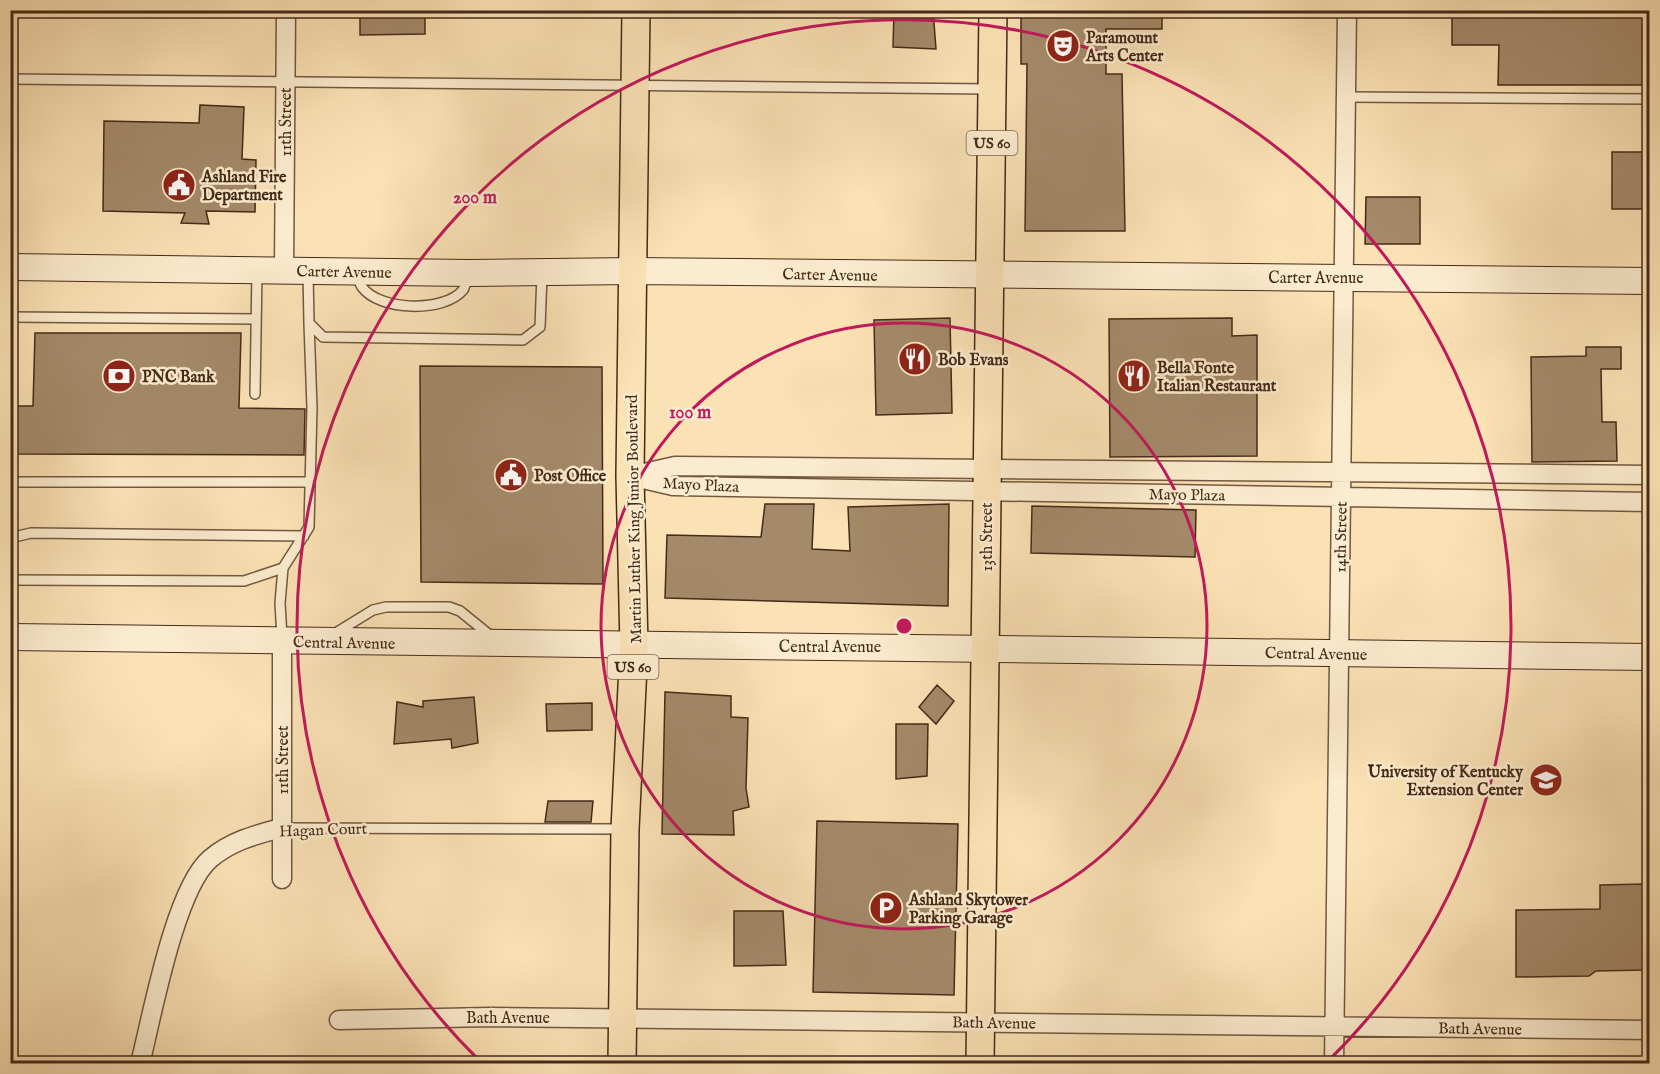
<svg xmlns="http://www.w3.org/2000/svg" width="1660" height="1074" viewBox="0 0 1660 1074" font-family="'IM FELL English',serif">
<style>
.building{fill:#a48a6a;stroke:#452a19;stroke-width:1.5}
.lines{fill:none;stroke-linecap:round;stroke-linejoin:round}
.lane-casing{stroke:#725840;stroke-width:12}
.street-casing{stroke:#725840;stroke-width:21}
.secondary-casing{stroke:#452a19;stroke-width:28}
.primary-casing{stroke:#452a19;stroke-width:30}
.lane{stroke:#fceccf;stroke-width:9}
.street{stroke:#fceccf;stroke-width:18}
.secondary{stroke:#fceccf;stroke-width:26}
.primary{stroke:#fbe2b5;stroke-width:27}
.ring{fill:none;stroke:#c2185b;stroke-width:3}
.labels{text-anchor:middle;stroke-width:5;stroke-linejoin:round;paint-order:stroke}
.shield{fill:#fceccf;stroke:#7c6450;stroke-width:1.5}
.shield-label{font-size:15px;font-weight:bold;fill:#452a19}
.poi-label{font-size:16px;font-weight:bold;fill:#452a19;stroke:#fceccf;text-anchor:start}
.street-label{font-size:16px;fill:#452a19;stroke:#fceccf}
.centre{fill:#c2185b;stroke:#fceccf;stroke-width:3}
.ring-label{font-size:18px;text-anchor:middle;font-weight:bold;fill:#c2185b;stroke:#fceccf;stroke-width:5;stroke-linejoin:round;paint-order:stroke}
</style>
<rect width="100%" height="100%" fill="#fbe2b5"/>
<filter id="stains"><feTurbulence type="fractalNoise" baseFrequency=".00333" numOctaves="4"/><feColorMatrix values="0 0 0 0 .2 0 0 0 0 .09 0 0 0 0 .02 0 0 0 .5 -.17"/></filter>
<radialGradient id="worn" r=".72"><stop offset=".6" stop-color="#630" stop-opacity="0"/><stop offset="1" stop-color="#630" stop-opacity=".3"/></radialGradient>
<path class="building" d="M360,10H425V34L360,35Z
M894,10H933L936,49L893,47Z
M1021,10H1162V29H1106V74H1122L1125,231H1025L1027,64H1021Z
M1452,10H1650V85H1498L1499,45H1452Z
M200,105L244,107L242,159L256,160L255,212L206,211L209,224L181,223L185,213L103,211L104,121L199,123Z
M1612,152H1650V209H1612Z
M1366,197H1420V244H1365Z
M950,318L952,413L876,415L874,320Z
M1232,318V336L1257,335V456L1110,457L1109,319Z
M35,333H241L239,408L305,409L304,455L10,454V406H33Z
M1586,347H1621V369H1601L1602,422H1616L1617,461L1532,462L1531,357L1586,356Z
M420,366L602,367L603,584L421,582Z
M765,504H814L812,549L850,551L848,507L949,504L948,606L665,598L667,535L761,537Z
M1032,506L1196,510L1195,557L1031,553Z
M937,685L954,701L936,724L919,707Z
M665,692L731,696V717L748,718L746,788L749,807L733,811L734,835L662,834Z
M474,697L478,743L452,748L451,739L394,744L397,702L423,707V701Z
M592,703V730L547,731L546,704Z
M896,724H928L927,776L896,779Z
M548,801H593L591,822H545Z
M817,821L958,824L954,995L813,992Z
M1644,884L1645,970L1596,971L1589,976L1516,977V910L1600,909V885Z
M734,911H783L786,965L734,966Z"/>
<g class="lines">
<g class="lane-casing">
<path id="lane" d="M10,79L989,89
M1347,97L1650,99
M308,273L309,323L323,337L523,340L540,327L542,275
M357,273C359,278 359,283 362,287C379,311 444,313 463,290C465,286 467,280 468,277
M10,317L256,319
M255,394L257,271
M10,482H309
M10,538L31,533L304,536
M10,580L244,581L283,568L309,527L312,408L309,323
M334,634L373,610L386,607H449L460,611L492,637
M282,637L280,603L283,568
M281,828L623,829"/>
</g>
<g class="street-casing">
<path id="street" d="M284,270L286,10
M635,475L675,466L1650,475
M630,476L673,486L1650,502
M282,879V641
M339,1020L491,1017L1650,1030
M140,1064C152,1016 175,889 210,859C231,841 255,835 281,828
M1334,1064L1347,10"/>
</g>
<g class="secondary-casing">
<path id="secondary" d="M10,267L470,273L633,271L1650,281
M10,637L1650,657"/>
</g>
<g class="primary-casing">
<path id="primary" d="M622,1064L625,829L634,646L630,476L636,10
M980,1064L993,10"/>
</g>
<use href="#lane" class="lane"/>
<use href="#street" class="street"/>
<use href="#secondary" class="secondary"/>
<use href="#primary" class="primary"/>
</g>
<g class="ring">
<circle cx="904" cy="626" r="303"/>
<path d="M482 1063A607 607 0 1 1 1326 1063"/>
</g>
<defs>
<g id="theatre-disc" transform="scale(1.725)"><circle r="9.5" fill="#8f2418" stroke="#fceccf"/><path d="M-5-5.5Q0-4 5-5.5V0Q5 5 0 6Q-5 5-5 0ZM-3.3-2.5H-1v1.5H-3.3ZM1-2.5H3.3v1.5H1ZM-2.8 1Q0 5.5 2.8 1Z" fill="#fff"/></g>
<g id="civic-disc" transform="scale(1.725)"><circle r="9.5" fill="#8f2418" stroke="#fceccf"/><path d="M-.6-6.5H3V-4.5H.6V-3L4-1V1h2V6H-6V1h2V-1L-.6-3ZM-1.2 2.5V6h2.4V2.5Z" fill="#fff"/></g>
<g id="restaurant-disc" transform="scale(1.725)"><circle r="9.5" fill="#8f2418" stroke="#fceccf"/><path d="M-5-6h1v4h1v-4h1v4h1v-4h1v5L-1.5 .5V6h-2V.5L-5-1ZM5-6V6H3V1.5H1.5Q1.5-4 5-6Z" fill="#fff"/></g>
<g id="bank-disc" transform="scale(1.725)"><circle r="9.5" fill="#8f2418" stroke="#fceccf"/><path d="M-6-4H6V4H-6ZM0-2.3a2.3 2.3 0 1 0 0 4.6a2.3 2.3 0 1 0 0-4.6Z" fill="#fff"/></g>
<g id="school-disc" transform="scale(1.725)"><circle r="9.5" fill="#8f2418" stroke="#fceccf"/><path d="M0-5L7-2L0 1L-7-2ZM-4 1L0 2.5L4 1V4Q0 6-4 4Z" fill="#fff"/></g>
<g id="parking-disc" transform="scale(1.725)"><circle r="9.5" fill="#8f2418" stroke="#fceccf"/><path d="M-3.5-5.5H1a3.5 3.5 0 0 1 0 7H-1V5.5H-3.5ZM-1-3.4V-.6H.8a1.4 1.4 0 0 0 0-2.8Z" fill="#fff"/></g>
</defs>
<g fill-rule="evenodd">
<use href="#theatre-disc" x="1063" y="46"/>
<use href="#civic-disc" x="179" y="185"/>
<use href="#restaurant-disc" x="915" y="359"/>
<use href="#bank-disc" x="119" y="376"/>
<use href="#restaurant-disc" x="1134" y="376"/>
<use href="#civic-disc" x="511" y="475"/>
<use href="#school-disc" x="1546" y="780"/>
<use href="#parking-disc" x="886" y="908"/>
</g>
<g class="labels">
<g class="shield">
<rect x="966.5" y="131" width="51" height="24" rx="4.5"/>
<rect x="607.5" y="655" width="51" height="24" rx="4.5"/>
</g>
<g class="shield-label">
<text x="992" y="148">US 60</text>
<text x="633" y="672">US 60</text>
</g>
<g class="poi-label">
<text x="1086" y="43">Paramount<tspan x="1086" dy="18">Arts Center</tspan></text>
<text x="202" y="182">Ashland Fire<tspan x="202" dy="18">Department</tspan></text>
<text x="938" y="365">Bob Evans</text>
<text x="1157" y="373">Bella Fonte<tspan x="1157" dy="18">Italian Restaurant</tspan></text>
<text x="142" y="382">PNC Bank</text>
<text x="534" y="481">Post Office</text>
<text x="1523" y="777" text-anchor="end">University of Kentucky<tspan x="1523" dy="18">Extension Center</tspan></text>
<text x="909" y="905">Ashland Skytower<tspan x="909" dy="18">Parking Garage</tspan></text>
</g>
<g class="street-label">
<text transform="translate(285 122) rotate(-90)" y="6">11th Street</text>
<text transform="translate(344 271) rotate(1)" y="6">Carter Avenue</text>
<text transform="translate(830 274) rotate(1)" y="6">Carter Avenue</text>
<text x="1316" y="283">Carter Avenue</text>
<text transform="translate(701 484) rotate(3)" y="6">Mayo Plaza</text>
<text transform="translate(1187 494) rotate(1)" y="6">Mayo Plaza</text>
<text transform="translate(633 519) rotate(-91)" y="6">Martin Luther King Junior Boulevard</text>
<text transform="translate(986 537) rotate(-90)" y="6">13th Street</text>
<text transform="translate(1340 537) rotate(-89)" y="6">14th Street</text>
<text transform="translate(344 642) rotate(1)" y="6">Central Avenue</text>
<text x="830" y="652">Central Avenue</text>
<text transform="translate(1316 653) rotate(1)" y="6">Central Avenue</text>
<text transform="translate(282 760) rotate(-90)" y="6">11th Street</text>
<text transform="translate(323 829) rotate(-2)" y="6">Hagan Court</text>
<text x="508" y="1023">Bath Avenue</text>
<text transform="translate(994 1022) rotate(1)" y="6">Bath Avenue</text>
<text transform="translate(1480 1028) rotate(1)" y="6">Bath Avenue</text>
</g>
</g>
<circle cx="904" cy="626" r="9" class="centre"/>
<g class="ring-label">
<text x="475" y="203">200 m</text>
<text x="690" y="418">100 m</text>
</g>
<rect width="1660" height="1074" fill="none" stroke="#fbe2b5" stroke-width="36"/>
<rect x="12" y="12" width="1636" height="1050" fill="none" stroke="#452a19" stroke-width="3"/>
<rect x="18" y="18" width="1624" height="1038" fill="none" stroke="#452a19" stroke-width="1.5"/>
<rect width="100%" height="100%" filter="url(#stains)"/>
<rect width="100%" height="100%" fill="url(#worn)"/>
</svg>
